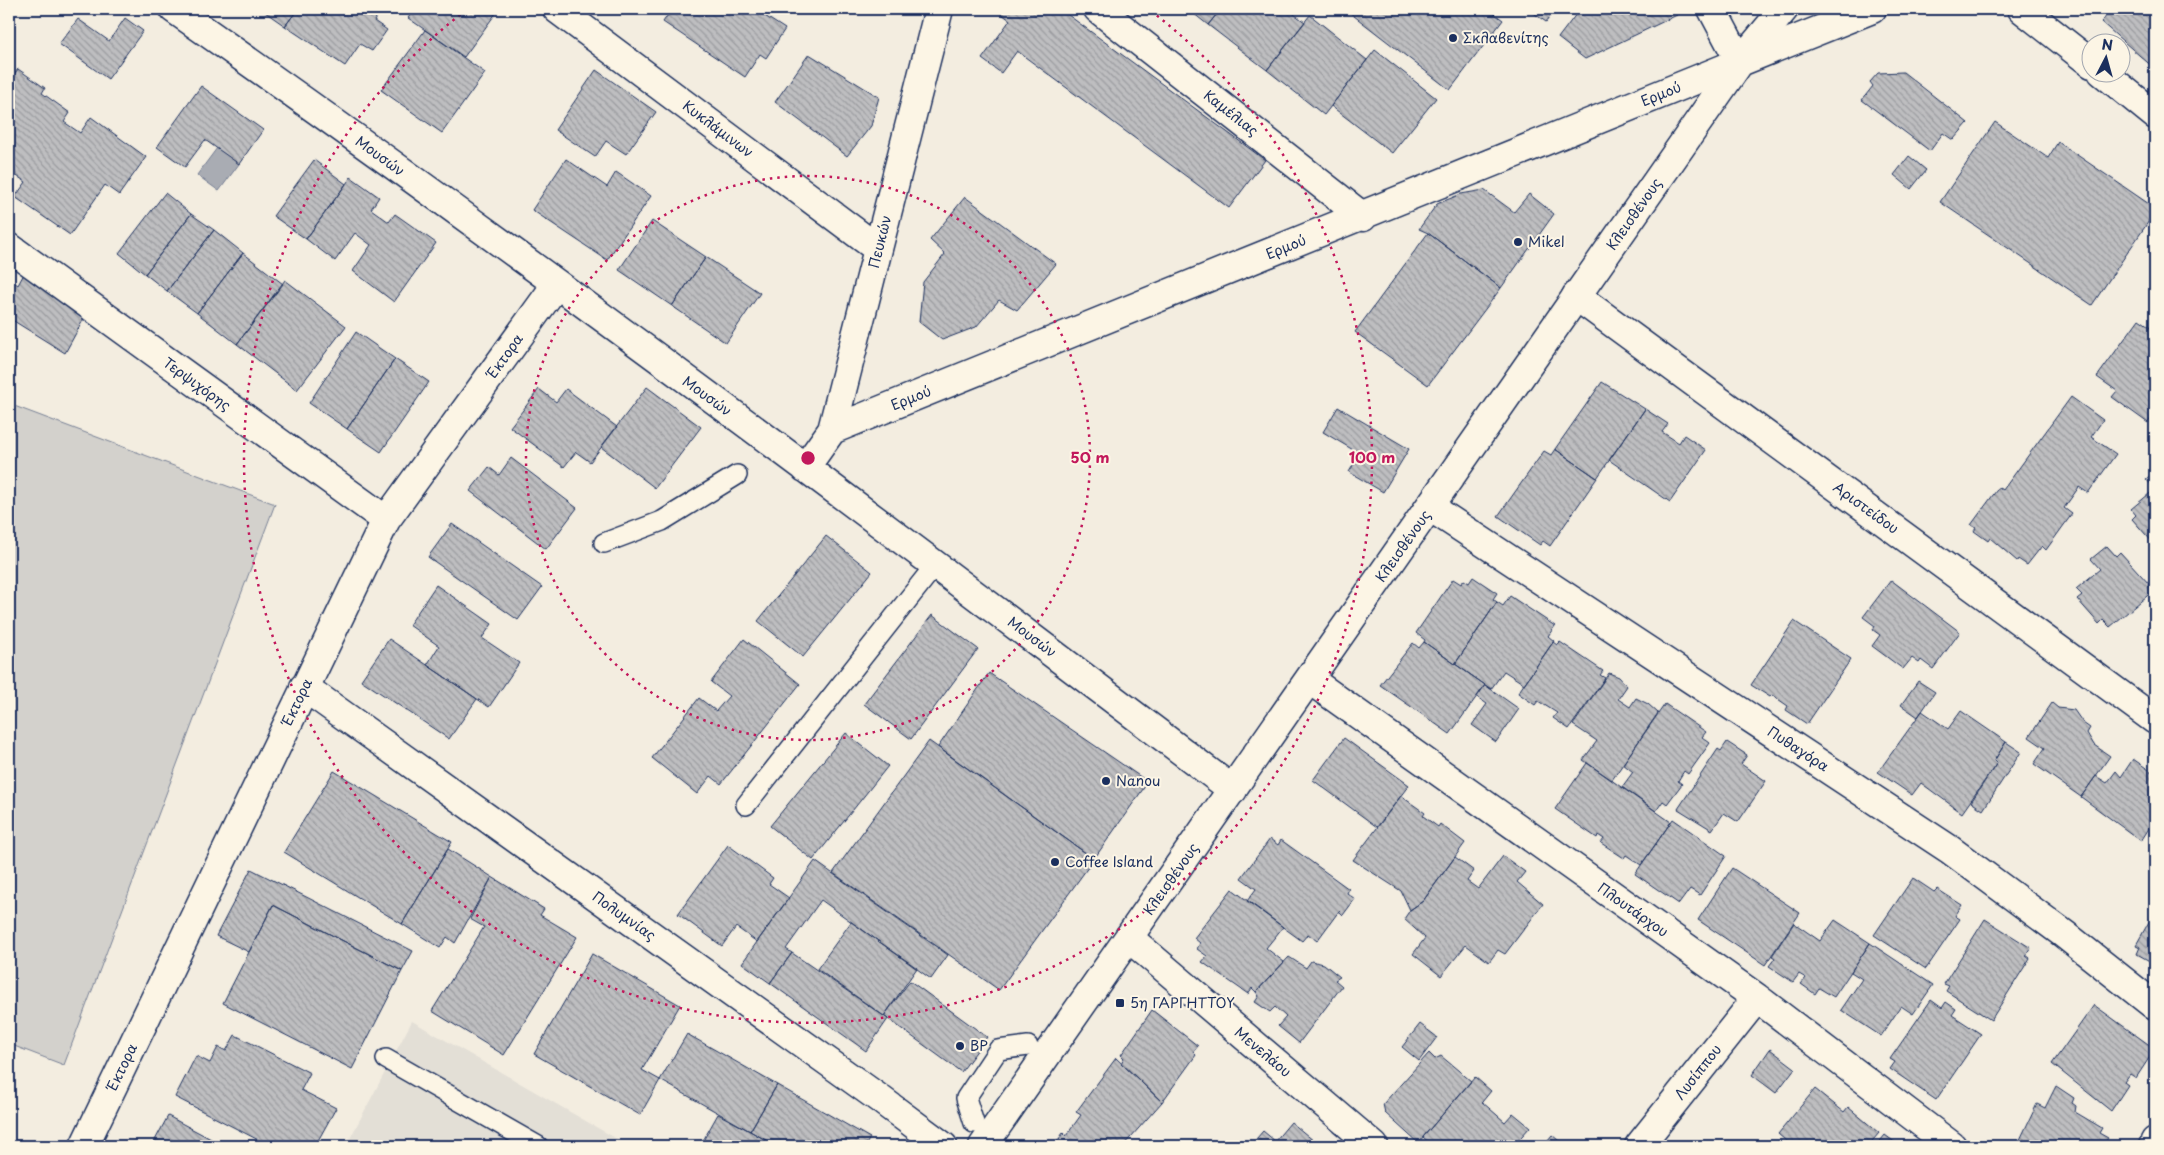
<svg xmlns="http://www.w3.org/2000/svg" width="2164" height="1155" viewBox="0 0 2164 1155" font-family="'Playpen Sans',sans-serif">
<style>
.built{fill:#e3dfd6}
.pitch{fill:#d3d1cc;stroke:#778095}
.water{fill:#a9acb3;stroke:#707a91}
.building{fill:url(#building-back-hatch);stroke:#1b2f5e}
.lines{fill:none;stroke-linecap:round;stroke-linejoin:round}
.service-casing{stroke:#1b2f5e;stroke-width:22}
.minor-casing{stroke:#1b2f5e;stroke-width:31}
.secondary-casing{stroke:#1b2f5e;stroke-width:31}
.service{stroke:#fcf5e5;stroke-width:19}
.minor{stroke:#fcf5e5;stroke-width:28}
.secondary{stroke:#fcf5e5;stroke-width:28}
.ring{fill:none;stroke:#c2185b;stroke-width:2.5;stroke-dasharray:2.5 5}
.poi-dot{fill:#1b2f5e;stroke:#fcf5e5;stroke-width:2}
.labels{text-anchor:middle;stroke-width:4;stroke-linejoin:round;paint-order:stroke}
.poi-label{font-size:14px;fill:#1b2f5e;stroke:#fcf5e5;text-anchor:start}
.street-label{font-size:14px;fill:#1b2f5e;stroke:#fcf5e5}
.centre{fill:#c2185b;stroke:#fcf5e5;stroke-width:2.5}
.ring-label{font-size:15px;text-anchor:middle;font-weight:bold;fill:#c2185b;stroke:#fcf5e5;stroke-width:4;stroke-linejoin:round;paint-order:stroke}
</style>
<defs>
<pattern id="building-back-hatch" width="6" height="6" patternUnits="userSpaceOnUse" patternTransform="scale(1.25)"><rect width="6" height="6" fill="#bebec0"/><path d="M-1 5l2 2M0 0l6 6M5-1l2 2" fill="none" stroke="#9a9b9f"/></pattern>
</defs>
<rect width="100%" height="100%" fill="#f3ede0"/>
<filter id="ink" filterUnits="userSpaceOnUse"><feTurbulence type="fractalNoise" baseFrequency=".02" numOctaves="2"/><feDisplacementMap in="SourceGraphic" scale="10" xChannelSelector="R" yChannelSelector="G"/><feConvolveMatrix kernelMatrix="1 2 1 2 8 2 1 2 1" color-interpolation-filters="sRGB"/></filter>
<g filter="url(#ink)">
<path class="built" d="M412,1021L629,1146H346Z"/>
<path class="pitch" d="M9,404L275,504L64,1065L9,1044Z"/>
<path class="water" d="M217,148L239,164L219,191L197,175Z"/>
<path class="building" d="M268,9H298L285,26L265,12Z
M298,9H382L374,21L387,30L372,51L360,44L345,66L285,26Z
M415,9H499L464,57L408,18Z
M672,9H754L785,29L766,58L760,54L745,77L663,22Z
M995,9H1060L1265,160L1229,208L1017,51L1001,73L982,59L1010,20Z
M1188,9H1221L1208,25Z
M1221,9H1287L1305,22L1267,70L1208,25Z
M1345,9H1488L1503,20L1450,90Z
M1528,9H1556L1546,22Z
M1580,9H1668L1677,15L1585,59L1558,38Z
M2113,9H2155V69L2101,22Z
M1310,15L1367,60L1324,115L1267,70Z
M125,18L143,31L108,79L59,44L78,19L109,41Z
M425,30L485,73L442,133L381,90Z
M1375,50L1436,98L1392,153L1331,106Z
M809,54L879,97L871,126L847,156L775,102Z
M18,69L45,88L42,93L70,113L64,122L80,133L91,117L146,157L119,195L105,185L70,235L15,197L26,182L9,171V81Z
M596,70L656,112L626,154L606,141L595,157L555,130Z
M1903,72L1968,123L1953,140L1943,133L1930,151L1862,100L1873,86L1870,82L1878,73Z
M201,86L263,130L239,164L205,140L185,167L157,147Z
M1995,122L2048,158L2058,142L2155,208V212L2092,305L1940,202Z
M1909,156L1926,170L1911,189L1894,175Z
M566,159L607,187L616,172L651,196L607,260L532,210Z
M314,160L346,184L306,239L273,216Z
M351,177L379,197L371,209L389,222L395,214L436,243L394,302L353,271L371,245L355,233L335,261L306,239Z
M1484,190L1514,212L1529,194L1554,214L1501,288L1428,233L1419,229L1437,204L1461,194Z
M165,193L191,214L145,274L119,253Z
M965,197L1056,264L1017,310L999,300L976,327L942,340L919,322L923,282L945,254L930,240Z
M191,214L214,230L167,291L145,274Z
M652,221L706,257L672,306L619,270Z
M214,230L243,253L197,313L167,291Z
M1428,233L1501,288L1428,385L1355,332Z
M243,253L283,284L237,344L197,313Z
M706,257L760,293L726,343L672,306Z
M25,272L87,313L65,353L9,318V279L18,285Z
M285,280L346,326L297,390L237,344Z
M2139,319L2155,330V421L2151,418L2148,423L2112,397L2117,391L2097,377Z
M356,332L395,359L347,429L309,403Z
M395,359L429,382L381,452L347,429Z
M1602,382L1645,409L1597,478L1555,449Z
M647,387L701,427L655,488L601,447Z
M539,389L556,402L566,389L617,427L590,462L576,452L564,467L510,427Z
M2071,397L2103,420L2091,437L2116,454L2088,493L2079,487L2064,508L2072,514L2046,550L2042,546L2027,565L2018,559L2017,561L1990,538L1988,541L1974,531L1976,528L1971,525L1999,487L2003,490Z
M1338,407L1409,449L1383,492L1349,472L1360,454L1323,432Z
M1645,409L1668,424L1662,432L1679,443L1684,435L1706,450L1670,502L1609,460Z
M1555,449L1597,478L1550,546L1543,541L1540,545L1498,516L1544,451L1551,455Z
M511,458L577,508L546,549L470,491L489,467L499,475Z
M2155,471V543L2154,544L2132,519L2136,515L2131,509L2155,489L2146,479Z
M452,524L542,587L518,620L428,557Z
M826,536L872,572L803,657L758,621Z
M2107,546L2116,556L2120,552L2149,584L2148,585L2153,591L2110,627L2103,620L2099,624L2077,599L2082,595L2076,589L2100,569L2091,559Z
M1473,577L1497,593L1493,599L1497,602L1455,664L1424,642L1425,640L1416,633L1453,579L1461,584L1464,580L1469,583Z
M1891,580L1960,632L1933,669L1921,660L1919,663L1912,658L1903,669L1872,646L1880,635L1873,630L1875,626L1863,617Z
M436,585L492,624L482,638L519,663L489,707L427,665L439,646L409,625Z
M1510,596L1555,626L1548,636L1554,641L1524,684L1504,671L1491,689L1455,664L1497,602L1503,606Z
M932,615L978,649L911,739L864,704Z
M1794,621L1851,659L1807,724L1786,710L1788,706L1772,695L1770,697L1751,685Z
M389,639L477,699L449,739L361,680Z
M744,639L800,684L721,784L711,776L697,794L652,758L699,698L716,711L729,696L711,682Z
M1424,642L1485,685L1450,734L1380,685L1413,643L1419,648Z
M1553,642L1557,645L1560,642L1603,671L1600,675L1605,678L1569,729L1553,718L1557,713L1538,701L1535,705L1518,693Z
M989,673L1148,782L1094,859L938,747Z
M1609,673L1619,677L1627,686L1618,699L1630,707L1636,698L1648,704L1658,713L1612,780L1583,760L1597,741L1573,725Z
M1918,681L1935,692L1918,717L1901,705Z
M1485,685L1519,709L1496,742L1472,725L1487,704L1477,697Z
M2052,703L2058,708L2074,710L2083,723L2090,728L2087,733L2094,745L2110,756L2081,797L2034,764L2045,748L2029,737Z
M1665,704L1706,732L1702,737L1710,743L1688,774L1684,771L1678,781L1682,784L1667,804L1663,801L1656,811L1622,787L1633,772L1623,764Z
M1922,711L1948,729L1961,711L2006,742L1994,761L1997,763L1962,813L1921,783L1912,795L1878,772Z
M846,733L888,766L813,860L770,826Z
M1344,738L1409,785L1377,827L1313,780Z
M929,741L1094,859L999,990L833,873Z
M1727,742L1747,755L1741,764L1766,781L1738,822L1724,813L1712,830L1678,809L1718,749L1721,751Z
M2006,742L2021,752L1983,810L1971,802L1997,763L1994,761Z
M2133,759L2155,774V819L2141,841L2081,797L2096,776L2107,783L2116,771L2121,777Z
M1587,763L1671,822L1641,865L1626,855L1624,858L1601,843L1604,839L1598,835L1597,838L1555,809Z
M334,771L452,842L402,924L284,852Z
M1401,796L1425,813L1423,816L1438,827L1440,824L1465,843L1423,901L1410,910L1401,891L1353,860Z
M1673,819L1726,856L1700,895L1690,889L1679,904L1635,874Z
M1270,839L1278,845L1281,840L1349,889L1347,893L1355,899L1343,915L1339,911L1317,941L1308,934L1302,941L1247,901L1256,889L1241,878Z
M728,845L773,878L769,884L789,898L757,942L736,927L722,946L678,914Z
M448,849L492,877L455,943L447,937L440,948L402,924Z
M1503,856L1525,872L1517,882L1543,904L1505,954L1498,950L1489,962L1466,945L1441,976L1413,954L1425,938L1404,919L1410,910L1423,901L1455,857L1474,871L1467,881L1478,889Z
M815,861L948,955L931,979L821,900L786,949L792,953L770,983L742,963Z
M1732,868L1800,913L1765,965L1698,920Z
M251,869L413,951L402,971L273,905L249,952L216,936Z
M492,877L544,909L540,915L577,937L504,1055L432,1011L484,927L470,919Z
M1913,878L1934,892L1937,889L1962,905L1955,916L1960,919L1926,969L1874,935Z
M1232,889L1283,927L1266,948L1284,962L1256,992L1252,988L1248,994L1202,962L1207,956L1197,949L1200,943L1194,938Z
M273,905L402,971L352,1069L223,1003Z
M2155,911V964L2137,954L2140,947L2136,945Z
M1985,919L2031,948L2026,955L2030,958L1991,1020L1946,991L1949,986L1944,984Z
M1835,920L1870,943L1834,997L1819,988L1815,994L1801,984L1806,978L1799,974L1793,982L1769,966L1775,958L1772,956L1794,923L1820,941Z
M851,922L917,968L884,1016L817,969Z
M1870,943L1933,985L1913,1014L1901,1006L1881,1036L1841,1010L1862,979L1851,972Z
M792,953L888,1019L866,1051L770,983Z
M592,954L680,1005L642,1070L660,1080L640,1115L534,1054Z
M1289,957L1306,968L1311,961L1324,964L1340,977L1335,980L1342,986L1299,1043L1278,1026L1286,1017L1275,1007L1270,1012L1255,1002L1259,996L1256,992Z
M910,981L987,1037L961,1072L884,1016Z
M1931,1000L1942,1008L1946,1002L1956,1009L1952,1015L1981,1034L1936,1100L1890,1069L1895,1062L1890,1059Z
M2094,1005L2155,1049L2136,1078L2130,1074L2124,1082L2128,1085L2111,1111L2052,1064Z
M1152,1010L1198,1046L1193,1052L1196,1055L1162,1102L1121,1063L1124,1058L1121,1055Z
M1420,1024L1437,1037L1419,1061L1402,1047Z
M687,1034L777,1085L750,1131L660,1080Z
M235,1035L310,1073L301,1090L336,1108L315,1146H270L175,1097L196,1056L210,1063L218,1047L226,1051Z
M1770,1049L1795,1068L1776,1093L1752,1075Z
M1429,1053L1435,1059L1441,1056L1471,1081L1418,1143L1385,1113L1383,1104Z
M1116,1058L1162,1102L1123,1146H1054L1063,1133L1066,1136L1081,1115L1076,1112Z
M1475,1077L1491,1091L1482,1102L1505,1122L1513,1113L1530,1127L1513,1146H1433L1423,1137Z
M777,1085L870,1138L865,1146H776L750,1131Z
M2056,1086L2074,1098L2072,1103L2076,1106L2075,1112L2102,1128L2099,1133L2108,1138L2103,1146H2017L2037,1104L2045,1108Z
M1815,1089L1844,1112L1848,1107L1879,1133L1868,1146H1792L1778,1134Z
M718,1114L750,1131L776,1146H700Z
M168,1116L224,1146H157L153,1144Z
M1291,1122L1320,1146H1250L1263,1131L1275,1141Z
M1552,1135L1565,1146H1543Z
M1885,1135L1900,1146H1876Z"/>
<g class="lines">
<g class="service-casing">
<path id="service" d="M604,543L662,521L737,475
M746,805L936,564
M386,1059L538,1146
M974,1123L966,1098L998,1050L1028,1046"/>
</g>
<g class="minor-casing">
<path id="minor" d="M174,9C533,261 884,525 1233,790
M557,9L878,249
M1098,9L1363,217
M1712,9L1740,62
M2022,9L2092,64
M2102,72L2155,115
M9,247L386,520
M1576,296L2155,720
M832,430L1740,62L1784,9
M805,468L832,430L939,9
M1430,507L1949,849L2064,934L2155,1006
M1310,680L1757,998L1952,1146
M304,687L880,1099L943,1146
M1129,938L1374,1146
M84,1146L386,520L556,285
M1639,1146L1757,998
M2153,1146L2155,1141"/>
</g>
<g class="secondary-casing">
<path id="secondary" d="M983,1146L1740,62L1872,9"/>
</g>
<use href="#service" class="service"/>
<use href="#minor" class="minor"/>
<use href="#secondary" class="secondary"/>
</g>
</g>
<g class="ring">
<circle cx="808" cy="458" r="282"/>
<path d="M1151 11A564 564 0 1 1 465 11"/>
</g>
<g class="poi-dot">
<circle cx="1453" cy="38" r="5"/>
<circle cx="1518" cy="242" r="5"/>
<circle cx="1106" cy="781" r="5"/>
<circle cx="1055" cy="862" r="5"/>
<rect x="1115" y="998" width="10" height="10" rx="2.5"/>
<circle cx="960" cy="1046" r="5"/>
</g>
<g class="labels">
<g class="poi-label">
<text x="1463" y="43">Σκλαβενίτης</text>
<text x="1528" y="247">Mikel</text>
<text x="1116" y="786">Nanou</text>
<text x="1065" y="867">Coffee Island</text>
<text x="1130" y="1008">5η ΓΑΡΓΗΤΤΟΥ</text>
<text x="970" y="1051">BP</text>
</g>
<g class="street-label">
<text transform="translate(1661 94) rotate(-22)" y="5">Ερμού</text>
<text transform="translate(1231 113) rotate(38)" y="5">Καμέλιας</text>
<text transform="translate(718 129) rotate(37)" y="5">Κυκλάμινων</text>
<text transform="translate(380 156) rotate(36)" y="5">Μουσών</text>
<text transform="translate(1634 214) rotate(-55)" y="5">Κλεισθένους</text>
<text transform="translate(880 242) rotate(-76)" y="5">Πευκών</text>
<text transform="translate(1286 247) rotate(-22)" y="5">Ερμού</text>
<text transform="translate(505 356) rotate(-54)" y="5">Έκτορα</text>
<text transform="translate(197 384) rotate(36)" y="5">Τερψιχόρης</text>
<text transform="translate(707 396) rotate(36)" y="5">Μουσών</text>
<text transform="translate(911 398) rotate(-22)" y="5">Ερμού</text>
<text transform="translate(1866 508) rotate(36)" y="5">Αριστείδου</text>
<text transform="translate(1403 546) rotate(-55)" y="5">Κλεισθένους</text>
<text transform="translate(1032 637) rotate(37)" y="5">Μουσών</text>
<text transform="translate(297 702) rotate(-64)" y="5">Έκτορα</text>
<text transform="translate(1798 749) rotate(33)" y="5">Πυθαγόρα</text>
<text transform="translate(1171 879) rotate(-55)" y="5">Κλεισθένους</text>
<text transform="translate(1633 910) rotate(35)" y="5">Πλουτάρχου</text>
<text transform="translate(624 916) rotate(35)" y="5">Πολυμνίας</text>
<text transform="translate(1263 1052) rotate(40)" y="5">Μενελάου</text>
<text transform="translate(122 1067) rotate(-64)" y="5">Έκτορα</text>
<text transform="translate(1698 1072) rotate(-52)" y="5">Λυσίππου</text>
</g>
</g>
<circle cx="808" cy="458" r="8" class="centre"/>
<g class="ring-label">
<text x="1090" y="463">50 m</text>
<text x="1372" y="463">100 m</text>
</g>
<rect width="2164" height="1155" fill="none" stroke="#fcf5e5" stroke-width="30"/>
<rect x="15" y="15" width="2134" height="1125" fill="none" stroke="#1b2f5e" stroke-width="2" filter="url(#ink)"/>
<g transform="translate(2106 58) rotate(6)"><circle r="24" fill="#fcf5e5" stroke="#a2a6af"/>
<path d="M0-4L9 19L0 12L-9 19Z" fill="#1b2f5e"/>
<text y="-8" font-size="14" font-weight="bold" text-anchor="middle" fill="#1b2f5e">N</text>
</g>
</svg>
